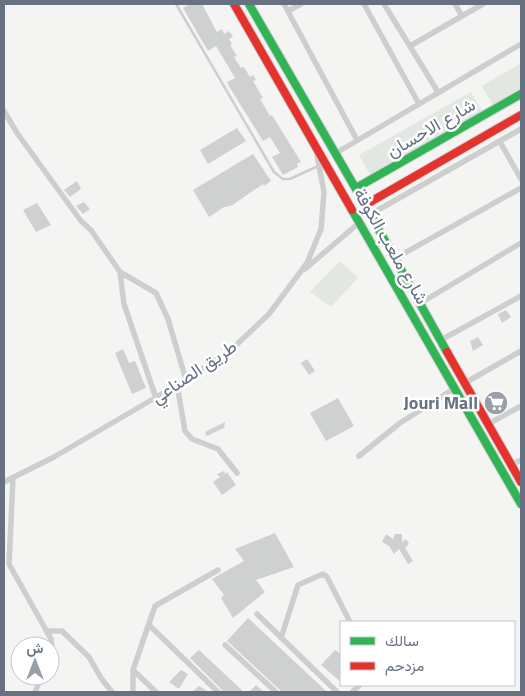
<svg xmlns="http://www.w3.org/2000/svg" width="525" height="696" viewBox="0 0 525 696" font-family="'Titillium Web',Vazirmatn,sans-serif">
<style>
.green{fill:#e3e7e1}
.building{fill:#cfd0d0}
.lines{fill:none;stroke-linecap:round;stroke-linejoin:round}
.fast-casing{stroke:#d0d0d1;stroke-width:10}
.jam-casing{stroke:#d0d0d1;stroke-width:10}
.lane{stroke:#cdcece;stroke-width:2.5}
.street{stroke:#cdcece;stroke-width:5.5}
.fast{stroke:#30b455;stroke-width:8}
.jam{stroke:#e5322d;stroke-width:8}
.labels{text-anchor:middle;stroke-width:5;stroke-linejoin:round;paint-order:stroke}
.street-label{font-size:18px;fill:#667181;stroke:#fff}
.poi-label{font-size:18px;font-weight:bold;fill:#667181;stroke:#fff;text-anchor:end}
</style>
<rect width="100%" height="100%" fill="#f4f4f3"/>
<path class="green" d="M521,63V94L495,109L482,86Z
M471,92L484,115L373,180L359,155Z
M340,261L358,278L331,307L310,292Z"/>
<path class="building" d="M190,4H202L217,32L222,29L224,34L229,31L233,37L229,39L232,44L230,45L237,56L234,57L241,68L244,67L250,77L253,75L256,80L253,81L263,98L260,99L270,116L272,115L301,162L297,164L298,167L283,175L272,157L280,153L270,137L263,141L230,88L227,82L235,78L216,46L208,51L183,8Z
M237,128L246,141L208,164L200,150Z
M253,154L271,181L264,186L263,184L231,206L230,205L227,207H224L209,217L193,190Z
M77,181L81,189L70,197L64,190Z
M84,202L90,209L83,214L76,206Z
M37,203L51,225L36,232L23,210Z
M506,310L511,317L502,323L498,314Z
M478,337L483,345L473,351L470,341Z
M123,349L129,363L135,361L146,388L132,394L115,353Z
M307,359L315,371L309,375L301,363Z
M338,398L354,426L326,441L310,413Z
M225,422L224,428L207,436L205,432Z
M224,471L225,474L227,472L236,485L222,495L213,482L220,477L217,474Z
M275,533L294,567L256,580L265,592L233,618L221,598L224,595L212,579L244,561L235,549Z
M386,534L393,539L395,534H402V542L406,539L409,544L405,548L413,561L408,564L399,549L394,554L389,546L382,542Z
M248,618L327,692H281L279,689L227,641Z
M199,650L244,692H223L221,689L190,658Z
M335,650L341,654V682L321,665Z
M181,670L188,674L179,689L169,682Z
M256,685L264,692H249Z
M199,686L209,692H192Z"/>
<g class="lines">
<g class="fast-casing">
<path id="fast" d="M249,4L360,196L447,352
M356,188L521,94
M352,210L521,504"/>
</g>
<g class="jam-casing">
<path id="jam" d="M234,4L352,210
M365,205L521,115
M447,352L521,482"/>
</g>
<path class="lane" d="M176,4L274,172L283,179H290L318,166"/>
<path class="street" d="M284,4L357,140
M364,4L419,104
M384,4L438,92
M455,4L462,16
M288,11L301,4
M410,46L483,4
M4,111L17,133L81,221L91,230L120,272L124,304L156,398
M500,142L521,179
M336,153L521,44
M371,214L521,129
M394,259L521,188
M305,269L360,222
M120,272L156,293L168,319L186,380
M419,304L521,243
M441,340L521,296
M465,383L521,351
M177,385L185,431L192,439L218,449L237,473
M488,424L521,406
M359,456L400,423L455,388
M511,465L521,460
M13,478L9,564L51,639L52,647L50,659
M4,482L54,457L177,385L231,350L269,314L307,263L321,229L324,192L316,150
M257,614L337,692
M149,625L218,692
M47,631H62L89,657L101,678L112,692
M281,638L298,585L323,574L327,577L350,622
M225,645L276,692
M133,670L156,692
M35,692L42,676
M133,692V670L155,606L218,570
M352,692L360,685"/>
<use href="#fast" class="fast"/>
<use href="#jam" class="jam"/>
</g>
<defs>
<g id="supermarket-disc" transform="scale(1.25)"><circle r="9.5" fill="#989fa9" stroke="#fff"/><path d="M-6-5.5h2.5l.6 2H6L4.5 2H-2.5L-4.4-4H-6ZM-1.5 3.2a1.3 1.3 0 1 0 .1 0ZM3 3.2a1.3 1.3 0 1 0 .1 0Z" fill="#fff"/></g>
</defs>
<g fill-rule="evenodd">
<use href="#supermarket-disc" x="496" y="403"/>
</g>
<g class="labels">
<g class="street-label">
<text transform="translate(431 128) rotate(-30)" y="6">شارع الاحسان</text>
<text transform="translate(391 246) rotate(60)" y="6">شارع ملعب الكوفة</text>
<text transform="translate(194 372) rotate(-34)" y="6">طريق الصناعي</text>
</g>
<g class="poi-label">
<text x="478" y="409">Jouri Mall</text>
</g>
</g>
<rect width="525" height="696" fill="none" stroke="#667181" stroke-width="10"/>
<rect x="340" y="621" width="175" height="65" fill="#ffffff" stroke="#c2c6cd"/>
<rect x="350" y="637" width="25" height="8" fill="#30b455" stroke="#c2c6cd"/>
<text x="385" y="646" font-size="15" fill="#667181">سالك</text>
<rect x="350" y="662" width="25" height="8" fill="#e5322d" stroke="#c2c6cd"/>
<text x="385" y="671" font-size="15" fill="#667181">مزدحم</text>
<g transform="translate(35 661)"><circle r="24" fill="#ffffff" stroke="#c2c6cd"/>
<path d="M0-4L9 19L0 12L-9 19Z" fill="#989fa9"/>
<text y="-8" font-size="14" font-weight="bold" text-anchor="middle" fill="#667181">ش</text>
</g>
</svg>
